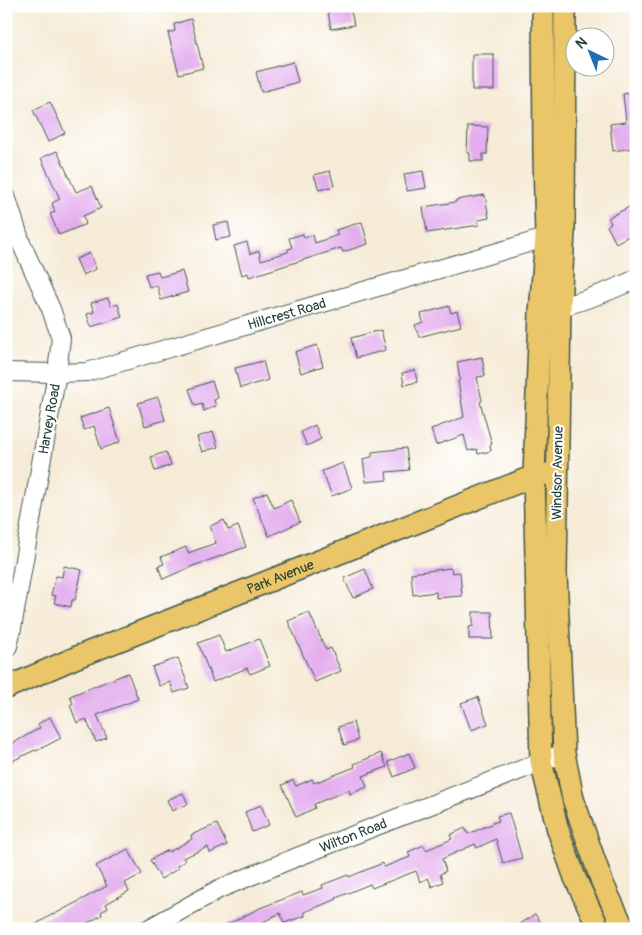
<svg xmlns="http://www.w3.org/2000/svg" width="642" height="935" viewBox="0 0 642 935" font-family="Pangolin,sans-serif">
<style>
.building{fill:#e3adee}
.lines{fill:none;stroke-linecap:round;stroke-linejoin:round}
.minor-casing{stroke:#3f574c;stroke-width:20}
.major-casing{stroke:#3f574c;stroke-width:24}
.minor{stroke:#fff;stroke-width:18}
.major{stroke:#eac669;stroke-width:21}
.labels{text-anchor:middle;stroke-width:4;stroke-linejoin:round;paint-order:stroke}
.street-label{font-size:14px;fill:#1f3d34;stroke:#fff}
</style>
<rect width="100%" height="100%" fill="#fff"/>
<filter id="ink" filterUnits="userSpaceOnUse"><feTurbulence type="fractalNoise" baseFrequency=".02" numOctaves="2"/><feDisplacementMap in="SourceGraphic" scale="10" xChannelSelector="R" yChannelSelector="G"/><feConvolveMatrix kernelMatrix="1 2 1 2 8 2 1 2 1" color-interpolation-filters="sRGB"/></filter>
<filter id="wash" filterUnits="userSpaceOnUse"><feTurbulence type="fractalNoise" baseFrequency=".0096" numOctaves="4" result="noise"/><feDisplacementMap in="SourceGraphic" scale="20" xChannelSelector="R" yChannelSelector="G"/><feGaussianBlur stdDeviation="1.12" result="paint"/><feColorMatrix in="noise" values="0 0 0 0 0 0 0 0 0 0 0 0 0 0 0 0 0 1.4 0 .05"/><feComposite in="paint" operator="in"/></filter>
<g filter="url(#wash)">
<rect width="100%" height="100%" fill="#f6ebd7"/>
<g id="blocks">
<path class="building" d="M327,6H350L354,25L331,29Z
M191,19L203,68L179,74L168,33L175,31L174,24Z
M472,54H494V90H472Z
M293,62L298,82L261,92L256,72Z
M636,92V133L631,134L633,148L613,151L610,124L626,122L623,94Z
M50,102L65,133L48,142L33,110Z
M468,126L488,127L487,154H483V161H470V153H467Z
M57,151L76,192L92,186L101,208L83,216L86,224L59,235L50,214L55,212L52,203L60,199L41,158Z
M330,171L334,186L319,190L314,175Z
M423,171L426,188L407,191L404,174Z
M485,195L489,218L478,220L479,225L427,233L423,207L456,202V200Z
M631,206L636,216V232L616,243L607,226L611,223L608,218Z
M228,222L231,237L216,240L213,225Z
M362,222L368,244L343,252L341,248L249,277L248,273L242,275L234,246L247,242L250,254L259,251L261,260L288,252V249L292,248L289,238L303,234L304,238L313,235L315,243L338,235L336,230Z
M90,253L96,269L83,275L76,259Z
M158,271L160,277L182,271L188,292L161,300L157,285L149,287L145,274Z
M108,298L111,306L118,304L122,317L91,327L87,314L94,312L91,303Z
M449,306L451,313L457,311L461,326L419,337L415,325L423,322L421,314Z
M381,330L386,350L356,358L351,338Z
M317,345L323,366L301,373L295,352Z
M482,357L485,376L477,377L482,401L480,402L492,444L490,445L491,451L478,454L477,449L468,451L464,435L436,445L431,429L464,417L458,381L460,380L457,362Z
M263,361L268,380L240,388L235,368Z
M415,370L417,382L404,385L402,373Z
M212,381L218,398L214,400L216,406L204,411L202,404L195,406L189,389Z
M158,397L165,420L145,426L138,403Z
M109,408L120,442L101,449L94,426L84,430L80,418Z
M315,425L321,439L307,446L301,432Z
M213,432L218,447L202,452L197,437Z
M406,448L409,470L386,472L387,480L366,482L363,459L372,457V452Z
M166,452L171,465L155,471L151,457Z
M343,463L352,488L332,496L322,471Z
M267,492L274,508L291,500L300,522L269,536L253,498Z
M224,520L228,530L238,526L246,547L193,566L163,579L158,566L164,564L161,557L186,547L188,553L216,543L210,526Z
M64,566L82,570L75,600H72L71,607L54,603L56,596L51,595L56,576L62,577Z
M451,568L452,573L460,572L462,596L436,598V592L413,595L411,573Z
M365,569L373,589L353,598L344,578Z
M309,612L326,650L331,648L341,671L315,682L288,621Z
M473,612H492L493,639H469V627L473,626Z
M219,635L226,652L259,639L270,666L250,674L247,668L213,682L198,643Z
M178,658L189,688L174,693L170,682L159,686L152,667Z
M128,673L138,699L97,715L107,738L96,742L86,719L77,723L70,705L73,703L70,696Z
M478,697L488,724L471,730L461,703Z
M50,717L61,738L36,751L35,750L6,764V747L40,728L38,724Z
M353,722L358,740L344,745L338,727Z
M381,753L387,767L363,776L367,787L350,794L349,790L314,804L315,808L296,817L282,785L293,780L296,786L312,779L314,783L355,767L354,764Z
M409,753L415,768L394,777L388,762Z
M183,793L188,804L172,811L167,800Z
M261,805L269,825L252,832L245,812Z
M509,813L522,858L503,863L496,839L477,848L475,844L442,859L446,871L440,874L443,882L432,887L428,878L420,882L416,871L372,888L370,884L336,898L337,899L304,912L305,916L284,923L280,913L250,929H218L260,908L302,892L303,895L323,888L322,885L348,875L349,877L383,863L384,867L410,857L408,852L424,845L426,850L452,839L450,835L465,828L468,834L492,824V823L499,821L497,816Z
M217,824L227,845L210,853L208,847L183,858L185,861L177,866L179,868L161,879L150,860L168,850L169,852L192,839L191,835Z
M128,849L142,874L125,883L129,891L106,904L108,908L101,912L102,915L77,929H28L53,914V915L107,886L96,866Z
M535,914L545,929H513Z"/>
</g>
</g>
<g filter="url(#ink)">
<use href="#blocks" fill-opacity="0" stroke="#3f574c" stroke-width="1"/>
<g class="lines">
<g class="minor-casing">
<g id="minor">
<path d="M6,196L21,243L51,309L61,338L57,373L12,628L8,646L6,649"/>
<path d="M548,310C580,303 606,293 636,279"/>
<path id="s1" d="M6,372L57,373L87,372L559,234"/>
<path id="s2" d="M148,929L219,889L297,857L564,753"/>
</g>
</g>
<g class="major-casing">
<g id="major">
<path d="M543,6L544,156L546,237L540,312L534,476L541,762L558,830L575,878L599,929"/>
<path d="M565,6L564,232L560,307L556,573L564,753L573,799L602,882L624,929"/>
<path id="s3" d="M6,688L77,657L534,476L547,474"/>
</g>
</g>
<use href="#minor" class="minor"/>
<use href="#major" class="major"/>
</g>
</g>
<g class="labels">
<g class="street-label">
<text dy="5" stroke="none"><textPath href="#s1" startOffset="289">Hillcrest Road</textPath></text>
<text transform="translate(49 419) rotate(-80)" y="5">Harvey Road</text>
<text transform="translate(557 473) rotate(-89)" y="5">Windsor Avenue</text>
<text dy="5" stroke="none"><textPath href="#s3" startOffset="296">Park Avenue</textPath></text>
<text dy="5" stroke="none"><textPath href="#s2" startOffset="226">Wilton Road</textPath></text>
</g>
</g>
<rect width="642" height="935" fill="none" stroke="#fff" stroke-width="25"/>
<g transform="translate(590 52) rotate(317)"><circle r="24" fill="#ffffff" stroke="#a5b1ae"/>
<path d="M0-4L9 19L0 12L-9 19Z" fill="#1f6fb2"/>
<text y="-8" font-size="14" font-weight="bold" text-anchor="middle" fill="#1f3d34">N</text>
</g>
</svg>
